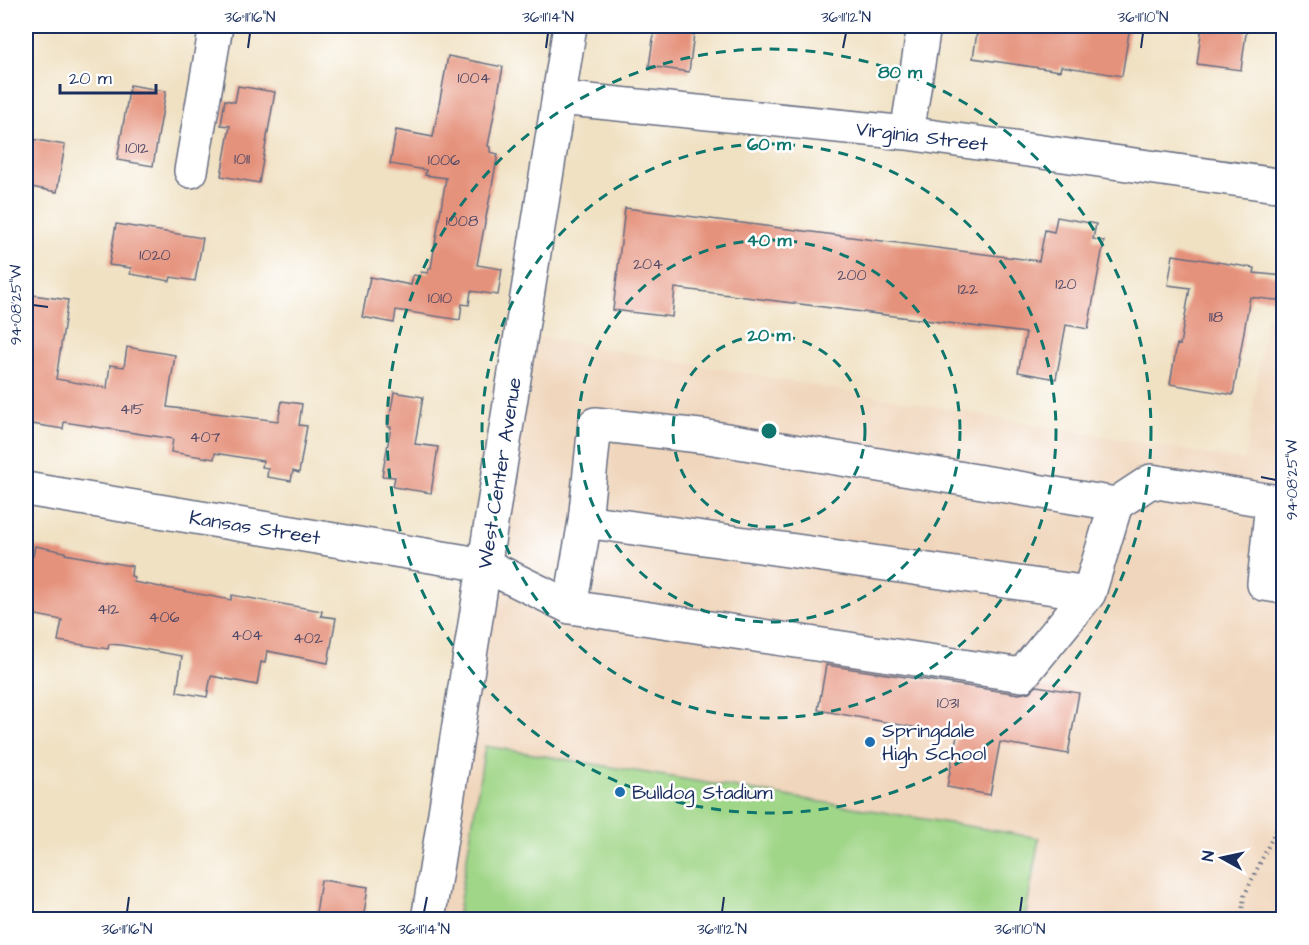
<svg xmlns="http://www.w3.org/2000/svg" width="1309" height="945" viewBox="0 0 1309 945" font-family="'Architects Daughter',sans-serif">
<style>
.built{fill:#f0d6bc}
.green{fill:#a0d688;stroke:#5e8273;stroke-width:1.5}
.building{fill:#e5927c}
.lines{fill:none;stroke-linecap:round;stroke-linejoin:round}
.minor-casing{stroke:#666d81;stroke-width:36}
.path{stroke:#666d81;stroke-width:4;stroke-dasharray:1.5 4.5;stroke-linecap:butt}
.minor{stroke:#fff;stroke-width:33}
.ticks{fill:none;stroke:#1b2f5e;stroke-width:2}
.ring{fill:none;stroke:#0f766e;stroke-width:3;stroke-dasharray:10 8}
.poi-dot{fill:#1f6fb2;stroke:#fff;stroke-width:2}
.labels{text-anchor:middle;stroke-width:5;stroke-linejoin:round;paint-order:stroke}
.number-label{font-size:16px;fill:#4e4866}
.street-label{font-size:20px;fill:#1b2f5e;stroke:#fff}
.poi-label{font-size:20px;fill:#1b2f5e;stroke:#fff;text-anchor:start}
.centre{fill:#0f766e;stroke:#fff;stroke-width:3}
.ring-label{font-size:18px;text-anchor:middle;font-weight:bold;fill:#0f766e;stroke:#fff;stroke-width:5;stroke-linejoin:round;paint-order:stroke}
.neatline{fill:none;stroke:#1b2f5e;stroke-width:2}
.ticks-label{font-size:15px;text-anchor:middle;fill:#1b2f5e}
</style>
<rect width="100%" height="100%" fill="#fff"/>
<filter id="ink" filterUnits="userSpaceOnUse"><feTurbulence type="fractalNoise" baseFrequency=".0167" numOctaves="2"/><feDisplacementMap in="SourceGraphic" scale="12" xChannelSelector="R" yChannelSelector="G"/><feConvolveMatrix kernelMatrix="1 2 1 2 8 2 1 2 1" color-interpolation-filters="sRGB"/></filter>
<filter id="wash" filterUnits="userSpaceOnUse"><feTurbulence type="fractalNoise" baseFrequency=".008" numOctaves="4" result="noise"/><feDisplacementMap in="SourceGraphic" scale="24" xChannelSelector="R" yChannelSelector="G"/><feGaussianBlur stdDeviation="1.35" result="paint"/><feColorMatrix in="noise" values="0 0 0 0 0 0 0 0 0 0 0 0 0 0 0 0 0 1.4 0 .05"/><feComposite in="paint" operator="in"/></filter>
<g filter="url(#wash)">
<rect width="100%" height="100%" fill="#f0e1c3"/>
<path class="built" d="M1267,315L1283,318V919L428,920L521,334L1245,461Z"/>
<path class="green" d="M485,746L1039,838L1025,919H457Z"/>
<g id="blocks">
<path class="building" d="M655,26H695L689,72L649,66Z
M978,26H1130L1122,76L1061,66L1060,71L973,58Z
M1202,26H1247L1241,70L1197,64Z
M448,56L503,67L488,146L490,147V152L498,154L477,265L502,269L498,295L471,291L469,305L462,304L460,320L396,310L394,323L362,317L370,277L411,285L413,275L420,276L421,272L428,273L429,268H431L446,178L425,175L426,170L390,164L396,130L433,137Z
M130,85L166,91L153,166L117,160Z
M238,86L275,92L259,183L221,176L230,126L221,125L225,100L235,102Z
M26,138L65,145L57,192L26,186Z
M625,208L1039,261L1045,230L1054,232L1057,217L1096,224L1093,239L1104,241L1088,329L1066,325L1056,379L1018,372L1026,333L675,288L672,317L613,310Z
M116,224L203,238L195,281L171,277L170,281L130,274L131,268L109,265Z
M1173,255L1255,268L1254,273L1284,276V301L1250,297L1233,395L1170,384L1177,344L1180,345L1190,288L1168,285Z
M26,294L68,300L56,379L107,388L110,365L124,367L127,347L175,355L167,407L278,421L282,401L302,404L299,425L307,426L299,473L293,471L291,481L267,477L268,468L262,467L263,461L215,453L214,459L171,452L173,439L64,422L63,429L26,423Z
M394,392L423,397L415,444L438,447L431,493L393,487L395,477L382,476L391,427H388Z
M35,546L65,552V554L132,566L131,576L134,577L133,582L231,600L232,595L322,611L321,616L336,618L328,663L267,651L265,663L261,662L257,685L211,676L207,697L177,692L182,656L121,645L109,644L108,649L58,641L62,620L26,613V569L28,555L33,556Z
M826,665L1019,694L1029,692L1037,686L1079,693L1068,754L1000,742L990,795L947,787L957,735L818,710Z
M321,880L368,887L363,920H315Z"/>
</g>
</g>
<g filter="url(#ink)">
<use href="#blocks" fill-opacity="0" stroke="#666d81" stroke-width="1.5"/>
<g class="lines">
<g class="minor-casing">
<path id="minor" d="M559,98L907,133L1284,186
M907,133L924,26
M191,171L216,26
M26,489L485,565L570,607L1022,675L1089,593L1116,504L708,437L595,424L585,521L570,607
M1272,501L1264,584L1284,587
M1116,504L1151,481L1284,503
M585,521L1089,593
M428,920L570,26"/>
</g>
<path class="path" d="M1241,916L1264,920
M1241,920L1244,896L1278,826L1284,819"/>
<use href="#minor" class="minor"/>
</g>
</g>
<path class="ticks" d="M248,48L250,33M546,48L548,33M843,48L846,33M1141,48L1143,33M33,305L48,307M1261,477L1276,480M127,912L129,897M424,912L427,897M722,912L724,897M1020,912L1022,897"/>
<g class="ring">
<circle cx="769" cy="431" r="96"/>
<circle cx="769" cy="431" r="191"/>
<circle cx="769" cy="431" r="287"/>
<circle cx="769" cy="431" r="382"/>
</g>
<g class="poi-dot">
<circle cx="870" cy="742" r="6"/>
<circle cx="620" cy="792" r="6"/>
</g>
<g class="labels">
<g class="number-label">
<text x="474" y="83">1004</text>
<text x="137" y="153">1012</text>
<text x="242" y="164">1011</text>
<text x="444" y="165">1006</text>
<text x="462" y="226">1008</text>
<text x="155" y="260">1020</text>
<text x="648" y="269">204</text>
<text x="852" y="280">200</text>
<text x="1066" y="289">120</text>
<text x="968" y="294">122</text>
<text x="440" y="303">1010</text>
<text x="1216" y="322">118</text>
<text x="132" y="414">415</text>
<text x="205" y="442">407</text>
<text x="108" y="614">412</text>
<text x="164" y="622">406</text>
<text x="247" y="640">404</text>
<text x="308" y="643">402</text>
<text x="948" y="708">1031</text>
</g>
<g class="street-label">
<text transform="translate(922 136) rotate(7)" y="7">Virginia Street</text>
<text transform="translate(499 473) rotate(-81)" y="7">West Center Avenue</text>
<text transform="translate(255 527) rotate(9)" y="7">Kansas Street</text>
</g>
<g class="poi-label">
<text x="882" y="737">Springdale<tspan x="882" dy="23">High School</tspan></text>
<text x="632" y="799">Bulldog Stadium</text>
</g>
</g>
<circle cx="769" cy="431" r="9" class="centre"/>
<g class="ring-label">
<text x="900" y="78">80 m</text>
<text x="769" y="150">60 m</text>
<text x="769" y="246">40 m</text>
<text x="769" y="341">20 m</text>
</g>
<rect width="1309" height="945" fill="none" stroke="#fff" stroke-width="66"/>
<g transform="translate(1222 858) rotate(278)" stroke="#ffffff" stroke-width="4.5" paint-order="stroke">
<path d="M0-4.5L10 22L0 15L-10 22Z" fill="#1b2f5e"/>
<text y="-9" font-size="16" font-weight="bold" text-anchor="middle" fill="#1b2f5e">N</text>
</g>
<path d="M60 84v9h96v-9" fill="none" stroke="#1b2f5e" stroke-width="3"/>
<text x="69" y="84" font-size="18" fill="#1b2f5e" stroke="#ffffff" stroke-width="4.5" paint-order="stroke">20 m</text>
<rect x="33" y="33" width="1243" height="879" class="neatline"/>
<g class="ticks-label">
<text x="250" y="22">36°11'16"N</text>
<text x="548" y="22">36°11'14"N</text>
<text x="846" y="22">36°11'12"N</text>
<text x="1143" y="22">36°11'10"N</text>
<text transform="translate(16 305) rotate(-90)" y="5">94°08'25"W</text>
<text transform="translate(1292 480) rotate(-90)" y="5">94°08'25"W</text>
<text x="127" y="934">36°11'16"N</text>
<text x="424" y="934">36°11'14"N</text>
<text x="722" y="934">36°11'12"N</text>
<text x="1020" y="934">36°11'10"N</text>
</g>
</svg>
